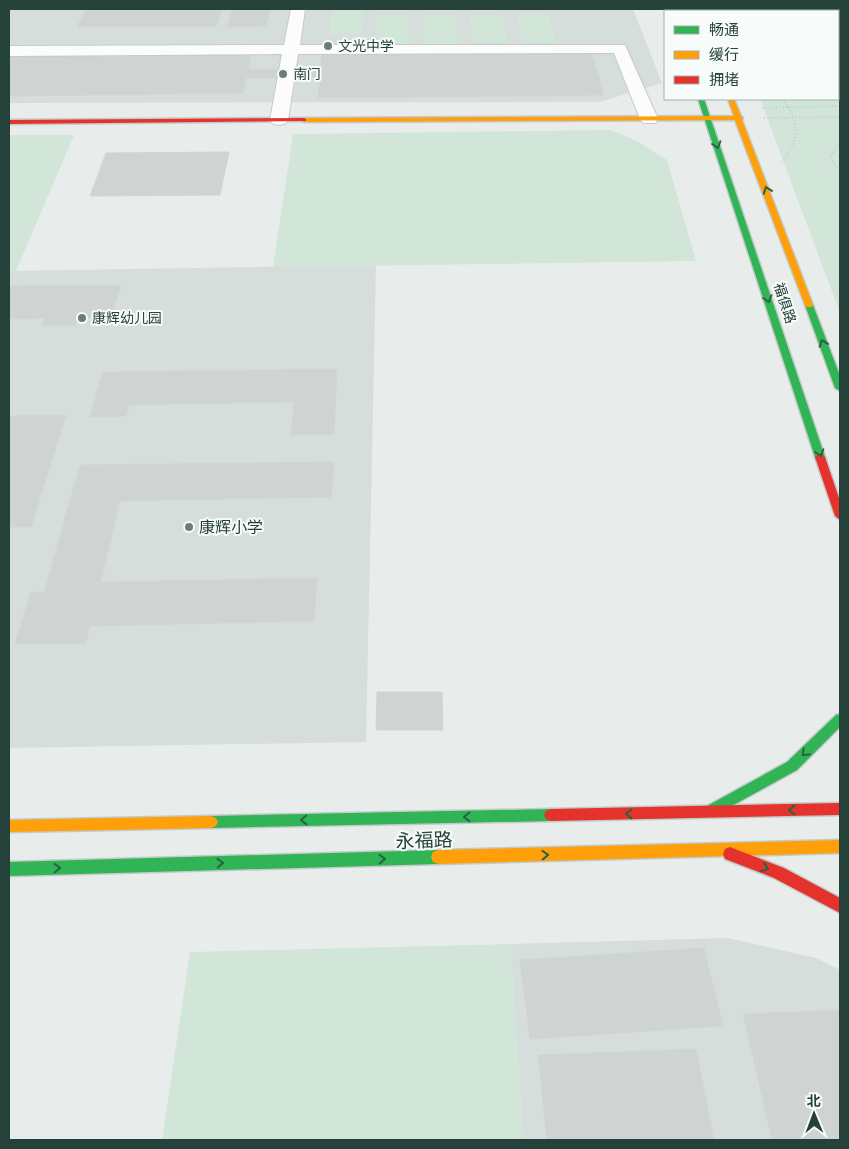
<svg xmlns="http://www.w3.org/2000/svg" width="849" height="1149" viewBox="0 0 849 1149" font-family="'DejaVu Sans','Noto Sans SC',sans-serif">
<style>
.built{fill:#d6dedb}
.green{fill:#d1e6d8}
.building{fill:#cfd4d2;stroke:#d1d6d4}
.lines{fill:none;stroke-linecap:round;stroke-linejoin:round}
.street-casing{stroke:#c5cac8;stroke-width:2}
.fast-casing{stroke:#c3cbc8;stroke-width:3}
.slow-casing{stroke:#c3cbc8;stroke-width:3}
.jam-casing{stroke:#c3cbc8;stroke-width:3}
.path{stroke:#c3ccca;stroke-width:2;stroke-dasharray:1 2.5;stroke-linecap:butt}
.street{fill:#fcfcfc;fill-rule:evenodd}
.fast{fill:#30b455;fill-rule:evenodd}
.slow{fill:#ff9f0a;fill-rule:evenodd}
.jam{fill:#e5322d;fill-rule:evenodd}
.oneway{stroke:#286442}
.poi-dot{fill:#697e78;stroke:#f7fbf9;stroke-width:2}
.labels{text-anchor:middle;stroke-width:4;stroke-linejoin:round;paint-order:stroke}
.far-poi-label{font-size:14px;fill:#24423a;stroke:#f7fbf9;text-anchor:start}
.far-street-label{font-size:14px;fill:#24423a;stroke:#f7fbf9}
.poi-label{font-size:16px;fill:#24423a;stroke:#f7fbf9;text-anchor:start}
.near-street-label{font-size:19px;fill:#24423a;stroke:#f7fbf9}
</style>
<rect width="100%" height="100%" fill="#e8edeb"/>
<path class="built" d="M9,9H633L662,83L600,102L9,103Z
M376,265L366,742L9,748V271Z
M728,938L816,958L840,970V1140H523L510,944Z"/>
<path class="green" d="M332,9H364L362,34H329Z
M726,9H840V313L760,99H838V11H727Z
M517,14H549L555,43H522Z
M376,15H408L409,44H375Z
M423,15H455L458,44H424Z
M470,15H502L507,43H473Z
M611,130L637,141L667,160L696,261L273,267L293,134Z
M9,135H74L16,271H9Z
M510,944L523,1140H162L190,952Z"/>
<path class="building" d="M86,9H222L216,27H77Z
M232,10H270L266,26L227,27Z
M591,51L604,95L318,98L322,54Z
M251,54L243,93L9,96V57Z
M248,69H320L319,78H246Z
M229,152L220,195L90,196L106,153Z
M121,285L111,317L78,318L75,325L42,326L45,318L9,319V286Z
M337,369L334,434L291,435L294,402L129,405L126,416L90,417L103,372Z
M66,415L31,527H9V416Z
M334,462L331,497L120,501L101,582L317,578L314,621L90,626L86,643L15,644L31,592H44L80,465Z
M377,692H442L443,730H376Z
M704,948L723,1026L530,1039L520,960Z
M840,1010V1140H772L743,1014Z
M696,1049L714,1140H547L538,1055Z"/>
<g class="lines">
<g class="street-casing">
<path id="street" d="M291,9H305L300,45H625L658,119L655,123H643L640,119L614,53L298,54L288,120L285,124L279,125L273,124L270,120L282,54L9,56V46L284,45Z"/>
</g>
<g class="fast-casing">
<path id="fast" d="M687,9H693L694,11H688Z
M698,99H704L825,457L824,460H816L815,457Z
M809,302L813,305L840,376V391L835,388L805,305Z
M840,714V727L797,770L717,814L712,816L707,814L705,810L707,806L787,762L836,715Z
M551,809L556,811L558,815L556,819L551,821L211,828L206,826L204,822L206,818L211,816Z
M438,850L443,852L445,857L443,862L438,864L9,876V862Z"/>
</g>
<g class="slow-casing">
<path id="slow" d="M728,99H734L741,116L743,118L742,120L813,305L812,307H806L805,305L735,120L304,122L301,120L304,118L734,116Z
M211,816L216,818L218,822L216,826L211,828L9,832V820Z
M840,840V853L438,864L433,862L431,857L433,852L438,850Z"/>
</g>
<g class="jam-casing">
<path id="jam" d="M304,118L306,119V121L9,124V120Z
M820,453L825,457L840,501V520L835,516L815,457Z
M840,803V815L551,821L546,819L544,815L546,811L551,809Z
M730,847L784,868L840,898V913L774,878L725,859L723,854L725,849Z"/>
</g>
<path class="path" d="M718,9L719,11
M738,9L739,11
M770,9L771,11
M784,11L789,9
M816,11L818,9
M838,21L840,19
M838,43L840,44
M838,72L840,73
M838,82L840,83
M838,93L840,94
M762,108L840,106
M764,118L840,117
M840,144L830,156L831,160L840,170
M781,162C800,142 801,120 782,99"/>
<use href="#street" class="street"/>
<use href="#fast" class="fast"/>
<use href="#slow" class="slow"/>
<use href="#jam" class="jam"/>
</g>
<defs><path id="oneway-chevron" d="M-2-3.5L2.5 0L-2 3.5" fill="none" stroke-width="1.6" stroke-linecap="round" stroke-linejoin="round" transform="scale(1.25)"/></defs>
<g class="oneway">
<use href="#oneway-chevron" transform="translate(717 145) rotate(72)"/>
<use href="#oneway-chevron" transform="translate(767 190) rotate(-110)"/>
<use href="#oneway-chevron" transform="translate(768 299) rotate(72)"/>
<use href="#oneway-chevron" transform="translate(823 343) rotate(-110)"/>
<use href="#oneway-chevron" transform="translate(820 453) rotate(72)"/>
<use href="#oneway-chevron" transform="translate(805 753) rotate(135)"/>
<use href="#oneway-chevron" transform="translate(792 810) rotate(179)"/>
<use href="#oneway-chevron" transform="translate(629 814) rotate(179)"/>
<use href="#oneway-chevron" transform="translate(467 817) rotate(179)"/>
<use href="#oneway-chevron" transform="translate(304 820) rotate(179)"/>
<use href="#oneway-chevron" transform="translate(545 855) rotate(-2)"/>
<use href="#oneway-chevron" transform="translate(382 859) rotate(-2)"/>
<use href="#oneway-chevron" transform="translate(220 863) rotate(-2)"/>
<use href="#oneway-chevron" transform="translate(57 868) rotate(-2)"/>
<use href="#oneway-chevron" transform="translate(765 868) rotate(21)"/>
</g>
<g class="poi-dot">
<circle cx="328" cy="46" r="5"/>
<circle cx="283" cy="74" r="5"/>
<circle cx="82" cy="318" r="5"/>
<circle cx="189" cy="527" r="5"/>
</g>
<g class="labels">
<g class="far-poi-label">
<text x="338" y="51">文光中学</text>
<text x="293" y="79">南门</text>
<text x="92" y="323">康辉幼儿园</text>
</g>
<g class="far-street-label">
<text transform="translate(785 303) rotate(72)" y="5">福俱路</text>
</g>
<g class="poi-label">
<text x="199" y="533">康辉小学</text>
</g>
<g class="near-street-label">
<text transform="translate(424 840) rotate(-2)" y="7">永福路</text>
</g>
</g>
<rect width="849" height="1149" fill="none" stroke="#24423a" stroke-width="20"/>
<rect x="664" y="10" width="175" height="90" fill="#f7fbf9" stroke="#a3b1ad"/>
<rect x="674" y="26" width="25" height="8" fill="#30b455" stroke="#a3b1ad"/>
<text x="709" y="35" font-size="15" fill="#24423a">畅通</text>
<rect x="674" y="51" width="25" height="8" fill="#ff9f0a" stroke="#a3b1ad"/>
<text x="709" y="60" font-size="15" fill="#24423a">缓行</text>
<rect x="674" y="76" width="25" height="8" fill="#e5322d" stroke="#a3b1ad"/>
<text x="709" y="85" font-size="15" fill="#24423a">拥堵</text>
<g transform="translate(814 1114) rotate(359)" stroke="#f7fbf9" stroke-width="4" paint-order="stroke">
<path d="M0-4L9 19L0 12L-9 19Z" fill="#24423a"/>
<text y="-8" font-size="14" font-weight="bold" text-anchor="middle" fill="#24423a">北</text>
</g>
</svg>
